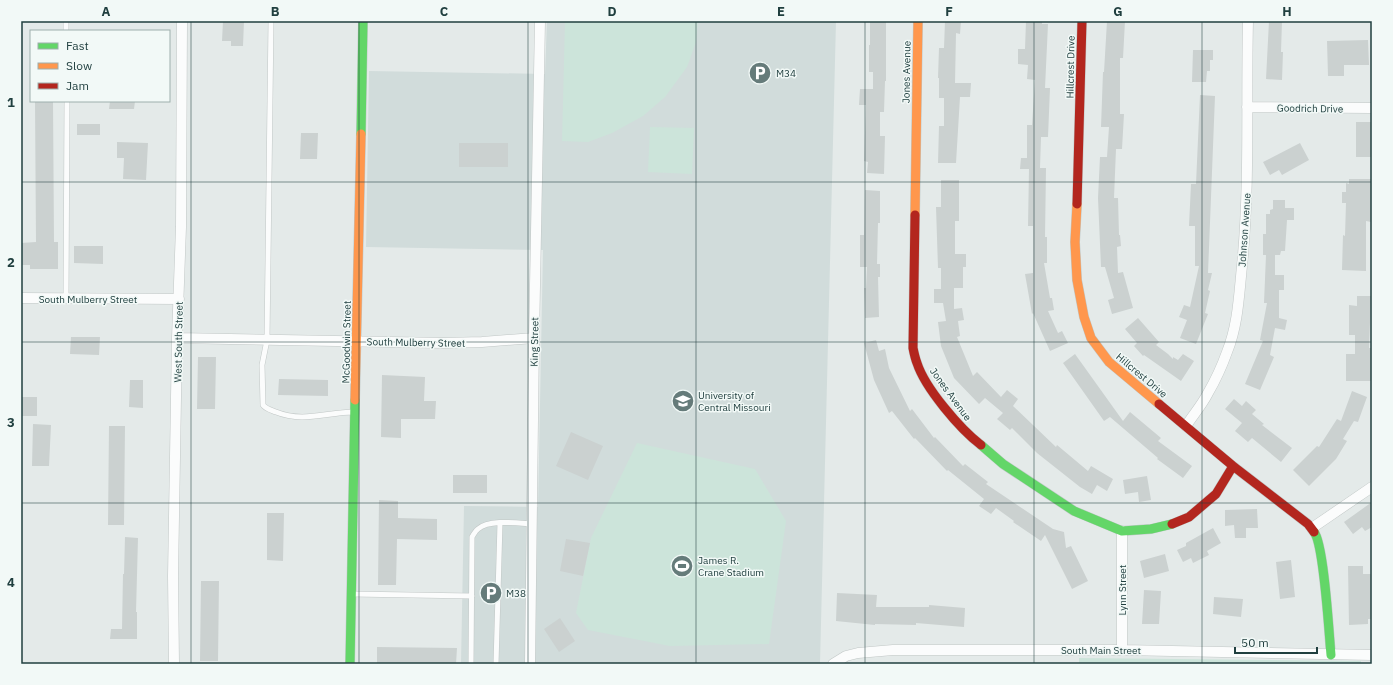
<svg xmlns="http://www.w3.org/2000/svg" width="1393" height="685" viewBox="0 0 1393 685" font-family="'IBM Plex Sans',sans-serif">
<style>
.built{fill:#d1dcdb}
.green{fill:#cce4da}
.building{fill:#cbd1d0}
.lines{fill:none;stroke-linecap:round;stroke-linejoin:round}
.lane-casing{stroke:#c1c7c6;stroke-width:6}
.street-casing{stroke:#c1c7c6;stroke-width:11}
.fast-casing{stroke:#c0c8c7;stroke-width:10}
.slow-casing{stroke:#c0c8c7;stroke-width:10}
.jam-casing{stroke:#c0c8c7;stroke-width:10}
.lane{stroke:#fbfcfc;stroke-width:5}
.street{stroke:#fbfcfc;stroke-width:10}
.fast{stroke:#63d668;stroke-width:9}
.slow{stroke:#ff974d;stroke-width:9}
.jam{stroke:#b3261e;stroke-width:9}
.grid{fill:none;stroke:#203f3f;stroke-width:1;stroke-opacity:0.55}
.labels{text-anchor:middle;stroke-width:3;stroke-linejoin:round;paint-order:stroke}
.street-label{font-size:10px;fill:#203f3f;stroke:#f2f9f7}
.poi-label{font-size:10px;fill:#203f3f;stroke:#f2f9f7;text-anchor:start}
.neatline{fill:none;stroke:#203f3f;stroke-width:1.5}
.grid-label{font-size:13px;text-anchor:middle;font-weight:bold;fill:#203f3f}
</style>
<rect width="100%" height="100%" fill="#e4eae9"/>
<path class="built" d="M547,21H836L820,664H461L464,506L538,507L543,250L366,247L369,71L545,74Z"/>
<path class="green" d="M565,21H698L696,42L687,67L665,97L643,116L612,133L588,142L562,141Z
M650,127L694,128L692,174L648,172Z
M637,443L755,469L786,521L769,644L670,646L588,630L576,613L591,538Z
M1079,658L1361,661V664H1079Z"/>
<path class="building" d="M223,21H244L243,46H231V41H222Z
M870,21H886V81H885L884,112H880V136H885L884,174L867,173L868,162L864,161L866,105H859L860,89H873V72H869V45H870Z
M945,21H961L960,34L956,33L955,83H971L970,97H960L956,163H938L939,126H944V98H939V78H938L939,48H944Z
M1026,21H1042V24H1048L1045,88H1050L1048,137H1041L1040,168H1046L1045,237H1047V263H1044L1050,298H1052L1054,310L1048,311L1058,333L1062,331L1068,343L1050,351L1033,313L1032,314L1025,274L1033,273V226H1028L1029,169H1020L1021,158H1027V125H1032L1035,80L1027,79L1028,65L1018,64V49H1025Z
M1107,21H1125L1123,58H1120V114H1124L1122,149H1116L1114,198H1118L1119,235H1120L1121,246L1117,247L1118,273L1123,272L1133,308L1112,314L1108,300L1114,298L1105,267H1101L1098,198L1100,157H1107L1109,127H1101L1103,72H1104Z
M1269,21H1282L1281,52H1283L1282,80L1266,79Z
M1368,40L1369,65H1344V76H1328L1327,41Z
M1193,50H1213V60H1210V71H1207L1206,82H1192Z
M1200,95L1215,96L1208,273H1212L1208,290L1210,291L1205,313L1208,314L1196,344L1180,338L1187,320L1179,317L1184,305L1190,307L1199,266H1195V226H1189L1191,184H1196Z
M35,101H53L54,242H58V269H30V265H21V243L36,242Z
M110,101H135L134,109H109Z
M1356,122H1372V157H1356Z
M77,124H100V135H77Z
M301,133H318L317,159H300Z
M117,142L148,143L146,180L123,179L124,158H117Z
M459,143H508V167H459Z
M1300,143L1309,160L1282,175L1279,170L1270,175L1263,162Z
M1349,179H1371V222L1366,221V271L1342,270L1343,235L1345,236L1346,203H1342V192H1346V183L1349,184Z
M941,180H959V221H955V254H966V267H963V288H954V309L962,308L964,320L958,321L960,336L957,337L973,376L977,372L1001,397L1007,390L1018,399L1013,406L1056,447L1057,445L1088,471L1091,466L1113,479L1107,491L1097,485L1092,494L1080,487L1037,453L1012,428L1010,430L997,419L1003,413L985,398L979,404L954,378L941,346L938,322L946,321L943,303H934V289H941V268H938L936,207H941Z
M865,190L880,191V223H878L877,264H880V277H878L879,317L865,318L864,288H866L867,267H860V235H864Z
M1273,200H1285V208H1294V220H1287L1285,251H1281L1280,255H1275V275H1284V290H1279V318L1287,320L1285,330L1275,328L1270,355L1274,357L1260,390L1245,384L1263,341L1260,340L1267,303H1264L1266,255H1263V234H1266V214H1270V210L1273,209Z
M74,246H103V264L74,263Z
M1357,296H1371L1369,348H1371V381H1346V354H1355V335H1349V305L1357,306Z
M1138,318L1159,342L1156,345L1168,354L1173,359V357L1178,360L1183,354L1194,361L1181,381L1144,355L1143,356L1134,346L1137,343L1125,329Z
M71,337H100L99,355L70,354Z
M876,340L879,351L885,349L889,368L910,411L912,409L934,438L935,437L963,466L965,464L988,482L986,484L1053,529L1064,532L1066,548L1071,546L1088,581L1072,589L1045,535L1041,541L1013,522L1014,521L996,508L991,514L979,506L984,499L948,470L947,471L915,438L914,439L892,411L889,413L874,380L864,343Z
M1075,354L1123,421L1130,412L1161,438L1158,441L1192,466L1183,478L1157,459L1158,458L1110,417L1104,421L1063,363Z
M198,357H216L215,409H197Z
M382,375L425,377L424,401H436L435,419H401V438L381,437Z
M279,379L328,380V396L278,395Z
M130,380H143V408L129,407Z
M1352,391L1367,397L1358,422L1354,421L1343,439L1347,441L1336,459L1309,486L1293,470L1317,446L1319,447L1337,419L1341,421Z
M21,397H37V416H21Z
M1234,399L1242,406L1246,401L1256,410L1252,414L1264,424L1262,425L1292,448L1281,462L1252,438L1248,442L1235,431L1242,423L1225,409Z
M33,424L51,425L49,466H32Z
M109,426H125L124,525H108Z
M571,432L603,446L588,480L556,466Z
M453,475H487V493H453Z
M1147,476L1151,500L1139,502L1138,492L1125,494L1123,480Z
M379,500L398,501V518L437,519V540L397,539L396,585H378Z
M1372,502V527L1365,531L1362,527L1353,534L1344,522Z
M1257,509L1258,528H1246V538H1235L1234,525L1225,526V510Z
M267,513H284L283,561L267,560Z
M1213,528L1221,543L1207,551L1209,555L1193,563L1191,558L1183,562L1177,550L1186,546V543Z
M125,537L138,538L136,612H137V639H110L111,629H122L123,574H124Z
M566,539L590,543L583,576L560,571Z
M1165,554L1169,571L1144,578L1140,561Z
M1291,560L1295,597L1280,599L1276,562Z
M1348,566H1363V574H1372V619H1368V624L1349,625Z
M201,581H219L218,661H200Z
M1144,590L1161,591L1159,624H1142Z
M837,593L877,595L876,607H929V605L965,608L964,627L916,623V625L875,624V625L836,621Z
M1214,597L1243,599L1241,617L1213,614Z
M560,618L575,641L559,652L544,629Z
M377,647L457,648L456,664H377Z"/>
<g class="lines">
<g class="lane-casing">
<path id="lane" d="M66,21V31
M271,21L267,340L262,365L263,405C266,409 271,410 276,412C303,423 327,412 354,412
M66,299L67,101
M352,594L472,596
M471,664L472,537C474,534 475,531 478,529C489,519 517,523 532,524
M496,664L500,523"/>
</g>
<g class="street-casing">
<path id="street" d="M1247,107L1372,108
M21,298L179,299
M177,338L444,343L482,342L534,338
M1186,426C1193,415 1202,405 1208,393C1215,381 1222,366 1227,352C1238,325 1239,295 1242,266C1250,184 1246,103 1248,21
M1312,528L1372,487
M1122,650V531
M174,664L173,576L177,338L181,227L182,21
M530,664L534,338L540,21
M833,664L846,656L858,653L893,650H1122L1372,655"/>
</g>
<g class="fast-casing">
<path id="fast" d="M361,134L363,21
M981,445L1003,464L1074,511L1122,531L1151,529L1172,524
M1314,532C1324,544 1329,634 1331,655
M350,664L355,400"/>
</g>
<g class="slow-casing">
<path id="slow" d="M1077,204L1075,242L1077,280L1084,317L1091,338L1109,362L1159,404
M915,215L918,21
M355,400L361,134"/>
</g>
<g class="jam-casing">
<path id="jam" d="M1077,204L1082,21
M915,215L913,348C914,353 915,358 917,363C925,388 960,429 981,445
M1159,404L1233,466L1308,524L1314,532
M1172,524L1189,517L1216,494L1233,466"/>
</g>
<use href="#lane" class="lane"/>
<use href="#street" class="street"/>
<use href="#fast" class="fast"/>
<use href="#slow" class="slow"/>
<use href="#jam" class="jam"/>
</g>
<path class="grid" d="M191,21V664M359,21V664M528,21V664M696,21V664M865,21V664M1034,21V664M1202,21V664M21,182H1372M21,342H1372M21,503H1372"/>
<defs>
<g id="parking-disc" transform="scale(1.15)"><circle r="9.5" fill="#657b7a" stroke="#f2f9f7"/><path d="M-3.5-5.5H1a3.5 3.5 0 0 1 0 7H-1V5.5H-3.5ZM-1-3.4V-.6H.8a1.4 1.4 0 0 0 0-2.8Z" fill="#fff"/></g>
<g id="university-disc" transform="scale(1.15)"><circle r="9.5" fill="#657b7a" stroke="#f2f9f7"/><path d="M0-5L7-2L0 1L-7-2ZM-4 1L0 2.5L4 1V4Q0 6-4 4Z" fill="#fff"/></g>
<g id="stadium-disc" transform="scale(1.15)"><circle r="9.5" fill="#657b7a" stroke="#f2f9f7"/><path d="M0-5a6.5 5 0 1 0 0 10a6.5 5 0 1 0 0-10ZM-3.5-1.8h7v3.6h-7Z" fill="#fff"/></g>
</defs>
<g fill-rule="evenodd">
<use href="#parking-disc" x="760" y="73"/>
<use href="#university-disc" x="683" y="401"/>
<use href="#stadium-disc" x="682" y="566"/>
<use href="#parking-disc" x="491" y="593"/>
</g>
<g class="labels">
<g class="street-label">
<text transform="translate(1070 67) rotate(-89)" y="4">Hillcrest Drive</text>
<text transform="translate(906 72) rotate(-89)" y="4">Jones Avenue</text>
<text transform="translate(1310 108) rotate(1)" y="4">Goodrich Drive</text>
<text transform="translate(1244 230) rotate(-86)" y="4">Johnson Avenue</text>
<text x="88" y="303">South Mulberry Street</text>
<text transform="translate(178 342) rotate(-89)" y="4">West South Street</text>
<text transform="translate(346 342) rotate(-89)" y="4">McGoodwin Street</text>
<text transform="translate(416 342) rotate(1)" y="4">South Mulberry Street</text>
<text transform="translate(534 342) rotate(-89)" y="4">King Street</text>
<text transform="translate(1142 375) rotate(40)" y="4">Hillcrest Drive</text>
<text transform="translate(951 394) rotate(54)" y="4">Jones Avenue</text>
<text transform="translate(1122 590) rotate(-90)" y="4">Lynn Street</text>
<text x="1101" y="654">South Main Street</text>
</g>
<g class="poi-label">
<text x="776" y="77">M34</text>
<text x="698" y="399">University of<tspan x="698" dy="12">Central Missouri</tspan></text>
<text x="698" y="564">James R.<tspan x="698" dy="12">Crane Stadium</tspan></text>
<text x="506" y="597">M38</text>
</g>
</g>
<rect width="1393" height="685" fill="none" stroke="#f2f9f7" stroke-width="44"/>
<rect x="30" y="30" width="140" height="72" fill="#f2f9f7" stroke="#9eafad"/>
<rect x="38" y="43" width="20" height="6" fill="#63d668" stroke="#9eafad"/>
<text x="66" y="50" font-size="12" fill="#203f3f">Fast</text>
<rect x="38" y="63" width="20" height="6" fill="#ff974d" stroke="#9eafad"/>
<text x="66" y="70" font-size="12" fill="#203f3f">Slow</text>
<rect x="38" y="83" width="20" height="6" fill="#b3261e" stroke="#9eafad"/>
<text x="66" y="90" font-size="12" fill="#203f3f">Jam</text>
<path d="M1235 647v6h82v-6" fill="none" stroke="#203f3f" stroke-width="2"/>
<text x="1241" y="647" font-size="12" fill="#203f3f" stroke="#f2f9f7" stroke-width="3" paint-order="stroke">50 m</text>
<rect x="22" y="22" width="1349" height="641" class="neatline"/>
<g class="grid-label">
<text x="106" y="16">A</text>
<text x="275" y="16">B</text>
<text x="444" y="16">C</text>
<text x="612" y="16">D</text>
<text x="781" y="16">E</text>
<text x="949" y="16">F</text>
<text x="1118" y="16">G</text>
<text x="1287" y="16">H</text>
<text x="11" y="107">1</text>
<text x="11" y="267">2</text>
<text x="11" y="427">3</text>
<text x="11" y="587">4</text>
</g>
</svg>
